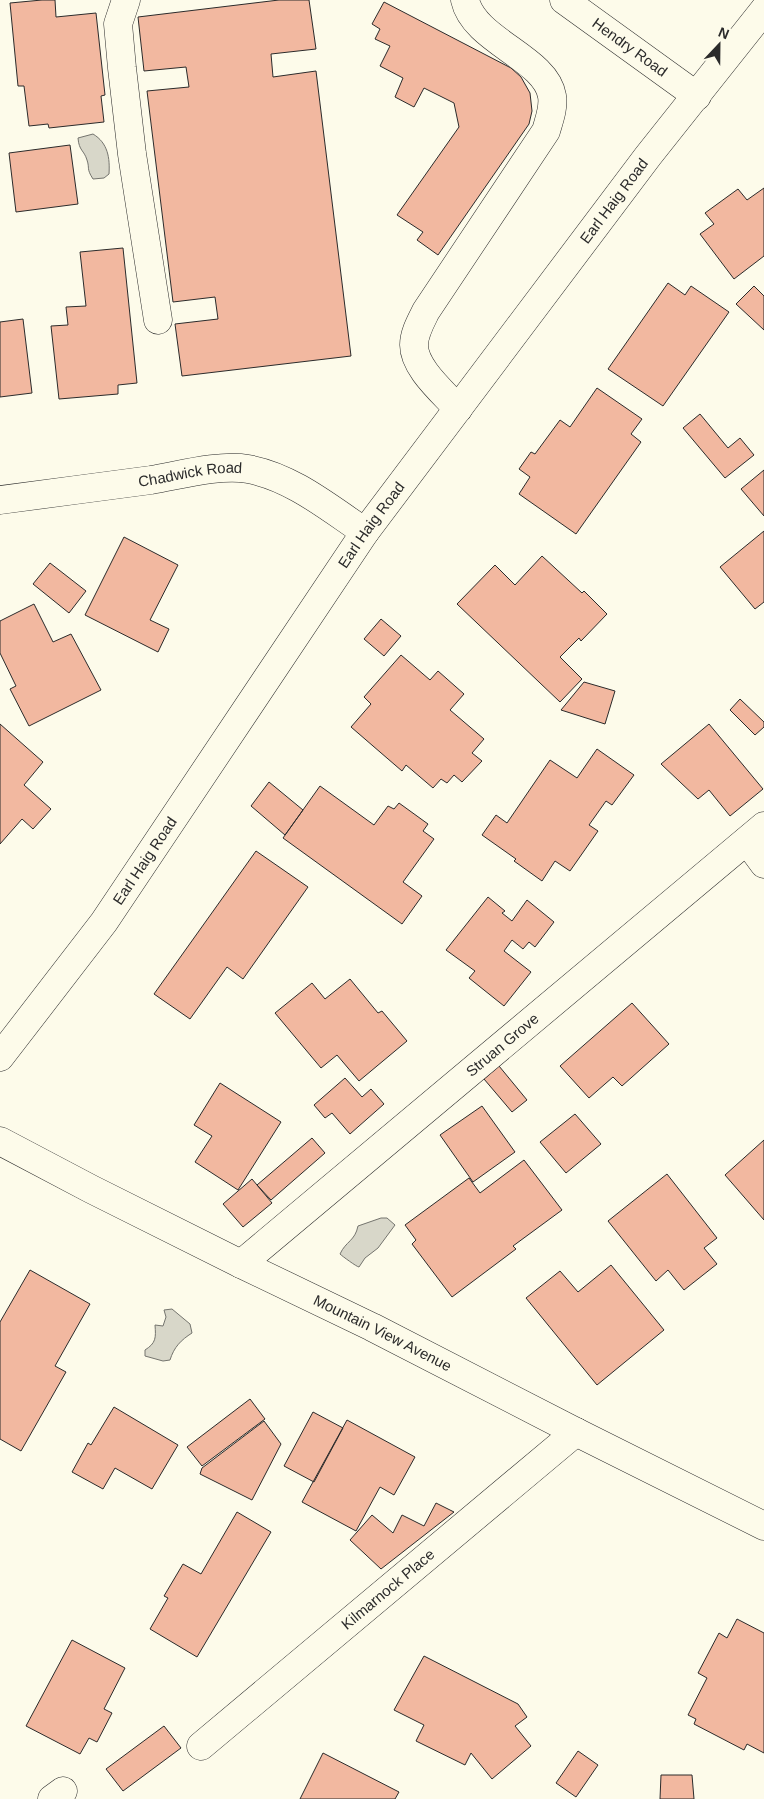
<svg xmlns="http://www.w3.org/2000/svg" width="764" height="1799" viewBox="0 0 764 1799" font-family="Arial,sans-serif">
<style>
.water{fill:#d8d7c9;stroke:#74746e}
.building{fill:#f2b8a0;stroke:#2b2b2b}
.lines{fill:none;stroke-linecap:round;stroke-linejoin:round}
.minor-casing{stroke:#2b2b2b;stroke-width:29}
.minor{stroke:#fdfbea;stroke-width:28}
.labels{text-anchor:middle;stroke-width:4;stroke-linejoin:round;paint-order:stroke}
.street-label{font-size:15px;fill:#2b2b2b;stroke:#fdfbea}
</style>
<rect width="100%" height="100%" fill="#fdfbea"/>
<path class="water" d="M93,134C108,143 110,158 109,174L104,178L93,179C86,168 90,169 87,160C84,150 79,151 78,138Z
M381,1218H387L395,1225L378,1248L365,1258L359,1267C357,1267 342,1256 340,1254C346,1241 355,1241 358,1226Z
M172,1309L190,1324L192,1333C181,1340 174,1347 170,1360L163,1361L145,1356V1350C156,1343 156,1338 155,1325L163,1326L166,1317L164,1310Z"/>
<path class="building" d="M42,0H55L56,17L96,13L105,95L101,96L104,122L49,128L48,124L29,126L24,86H18L10,3Z
M279,0H309L316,49L271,54L273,77L316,71L351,356L182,376L175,324L218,319L215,297L173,302L147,91L189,87L186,67L144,71L138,17Z
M384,2L511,68L521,77L530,93L532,111L529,124L438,255L417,240L423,232L397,215L459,127L454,103L424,88L414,107L395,97L403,78L380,66L390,46L375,39L380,29L372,24Z
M70,145L78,204L16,212L9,153Z
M764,188V256L734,279L700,234L714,224L705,213L738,189L747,200Z
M123,248L137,383L118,385V394L59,399L51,326L68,325L66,307L86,306L80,252Z
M668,283L685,295L691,286L729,312L663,406L608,369Z
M754,286L764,296V330L736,304Z
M23,319L32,393L0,397V322Z
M597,388L642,419L631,434L641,442L576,534L519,494L530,477L519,469L531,452L535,454L560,420L570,427Z
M700,414L728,448L740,438L754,455L725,478L683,428Z
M764,470V516L741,489Z
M764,531V602L755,609L720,567Z
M124,537L178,565L150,620L169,629L158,652L85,615Z
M542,556L582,593L584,591L607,614L581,641L579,638L560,657L582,679L560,702L457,604L495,565L515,585Z
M50,563L86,591L69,613L33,584Z
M34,604L53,642L71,634L101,690L29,726L10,689L16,686L0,653V621Z
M381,619L401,636L384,656L364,639Z
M401,655L430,680L438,671L464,694L450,710L484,739L472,753L482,761L462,782L454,775L447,783L441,779L433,788L406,765L402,771L351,727L371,704L364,697Z
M584,682L615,691L605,724L561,710Z
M740,699L764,722V727L755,735L730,710Z
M0,724L43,762L24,785L51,809L33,829L22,819L0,844Z
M709,724L763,789L730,816L709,790L698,799L661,764Z
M597,749L634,775L612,805L606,801L589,825L598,831L570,871L555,861L542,881L514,861L516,859L482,835L496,815L507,823L550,760L577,778Z
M269,782L303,810L285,835L251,806Z
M320,786L374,825L388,806L394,809L399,803L428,824L423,831L434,839L403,882L422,896L402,924L283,838Z
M256,851L308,887L243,979L227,967L190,1019L154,994Z
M488,897L505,911L502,913L512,921L527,900L554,922L535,947L529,942L523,949L512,940L504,951L531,972L504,1006L469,978L475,971L446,950Z
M350,979L378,1013L382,1011L407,1041L359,1081L337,1055L321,1068L275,1013L312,983L325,999Z
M632,1003L669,1044L622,1086L613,1077L589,1098L560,1066Z
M499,1066L527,1100L512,1112L484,1079Z
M345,1078L362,1097L371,1089L384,1104L350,1134L332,1113L325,1118L314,1105Z
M220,1083L281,1122L238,1190L195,1162L212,1136L194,1125Z
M482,1106L515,1152L473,1182L440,1135Z
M575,1114L601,1144L566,1173L540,1142Z
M312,1138L325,1153L271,1200L257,1185Z
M764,1140V1220L725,1175Z
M524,1160L562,1210L513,1246L516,1249L452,1297L412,1244L416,1240L405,1225L469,1178L480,1193Z
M667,1174L717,1238L704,1248L717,1264L684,1290L668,1270L656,1281L608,1221Z
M252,1179L272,1203L243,1227L223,1204Z
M611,1265L664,1330L597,1385L526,1298L560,1271L578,1292Z
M30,1270L90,1304L55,1366L66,1372L21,1451L0,1439V1322Z
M250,1399L265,1419L202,1466L187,1447Z
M114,1407L178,1445L152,1489L115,1468L103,1489L72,1472L88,1443L91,1445Z
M313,1412L343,1428L314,1482L284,1466Z
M347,1420L415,1457L394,1495L380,1487L356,1531L302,1502Z
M264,1421L281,1444L252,1500L200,1474L202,1468Z
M436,1503L454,1512L381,1569L350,1540L372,1515L393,1533L402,1515L424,1526Z
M237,1512L271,1532L197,1657L150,1629L168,1598L164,1596L183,1564L201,1574Z
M737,1619L764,1633V1753L747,1744L744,1750L694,1724L696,1719L688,1715L707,1678L698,1673L719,1633L727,1638Z
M72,1640L125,1668L104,1709L112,1713L97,1742L89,1738L80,1754L26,1726Z
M424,1656L518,1704L527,1717L515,1726L531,1746L492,1779L471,1753L465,1765L416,1741L424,1725L394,1710Z
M164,1726L181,1748L123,1791L106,1769Z
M578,1751L598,1765L576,1797L556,1783Z
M323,1753L399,1792L395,1799H300Z
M661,1775H692L694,1799H660Z"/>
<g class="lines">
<g class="minor-casing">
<g id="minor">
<path d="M126,0L118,24L122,68L132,154L158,320"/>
<path id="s1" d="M564,0L697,96"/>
<path d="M458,409C443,392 414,368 414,345C414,333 421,321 426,311L546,131C549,120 554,108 552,96C546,58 474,41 465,0"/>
<path id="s2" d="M0,500C50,493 101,487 151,480C180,475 220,464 248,469C292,477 329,508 365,532"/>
<path d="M747,841L764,864"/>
<path id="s3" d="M0,1057L104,922L365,532L648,156L764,10"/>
<path id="s4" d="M0,1141L91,1189L241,1264L372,1327L576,1432L764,1526"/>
<path id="s5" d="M241,1264L764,826"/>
<path id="s6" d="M201,1746L576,1432"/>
<path d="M52,1799L63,1791"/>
</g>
</g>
<use href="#minor" class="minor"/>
</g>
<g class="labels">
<g class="street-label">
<text dy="5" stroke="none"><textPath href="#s1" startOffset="81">Hendry Road</textPath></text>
<text dy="5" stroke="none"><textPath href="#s3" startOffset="1054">Earl Haig Road</textPath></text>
<text dy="5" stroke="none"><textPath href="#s2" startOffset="192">Chadwick Road</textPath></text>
<text dy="5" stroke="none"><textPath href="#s3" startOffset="649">Earl Haig Road</textPath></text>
<text dy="5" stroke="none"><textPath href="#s3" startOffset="244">Earl Haig Road</textPath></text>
<text dy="5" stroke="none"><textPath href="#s5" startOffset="341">Struan Grove</textPath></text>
<text dy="5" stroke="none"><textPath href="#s4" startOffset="428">Mountain View Avenue</textPath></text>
<text dy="5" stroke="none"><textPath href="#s6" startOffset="244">Kilmarnock Place</textPath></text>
</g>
</g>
<g transform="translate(719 45) rotate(22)" stroke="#fdfbea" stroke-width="4" paint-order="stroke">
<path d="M0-4L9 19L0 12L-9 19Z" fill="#2b2b2b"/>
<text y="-8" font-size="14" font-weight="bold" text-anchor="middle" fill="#2b2b2b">N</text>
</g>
</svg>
